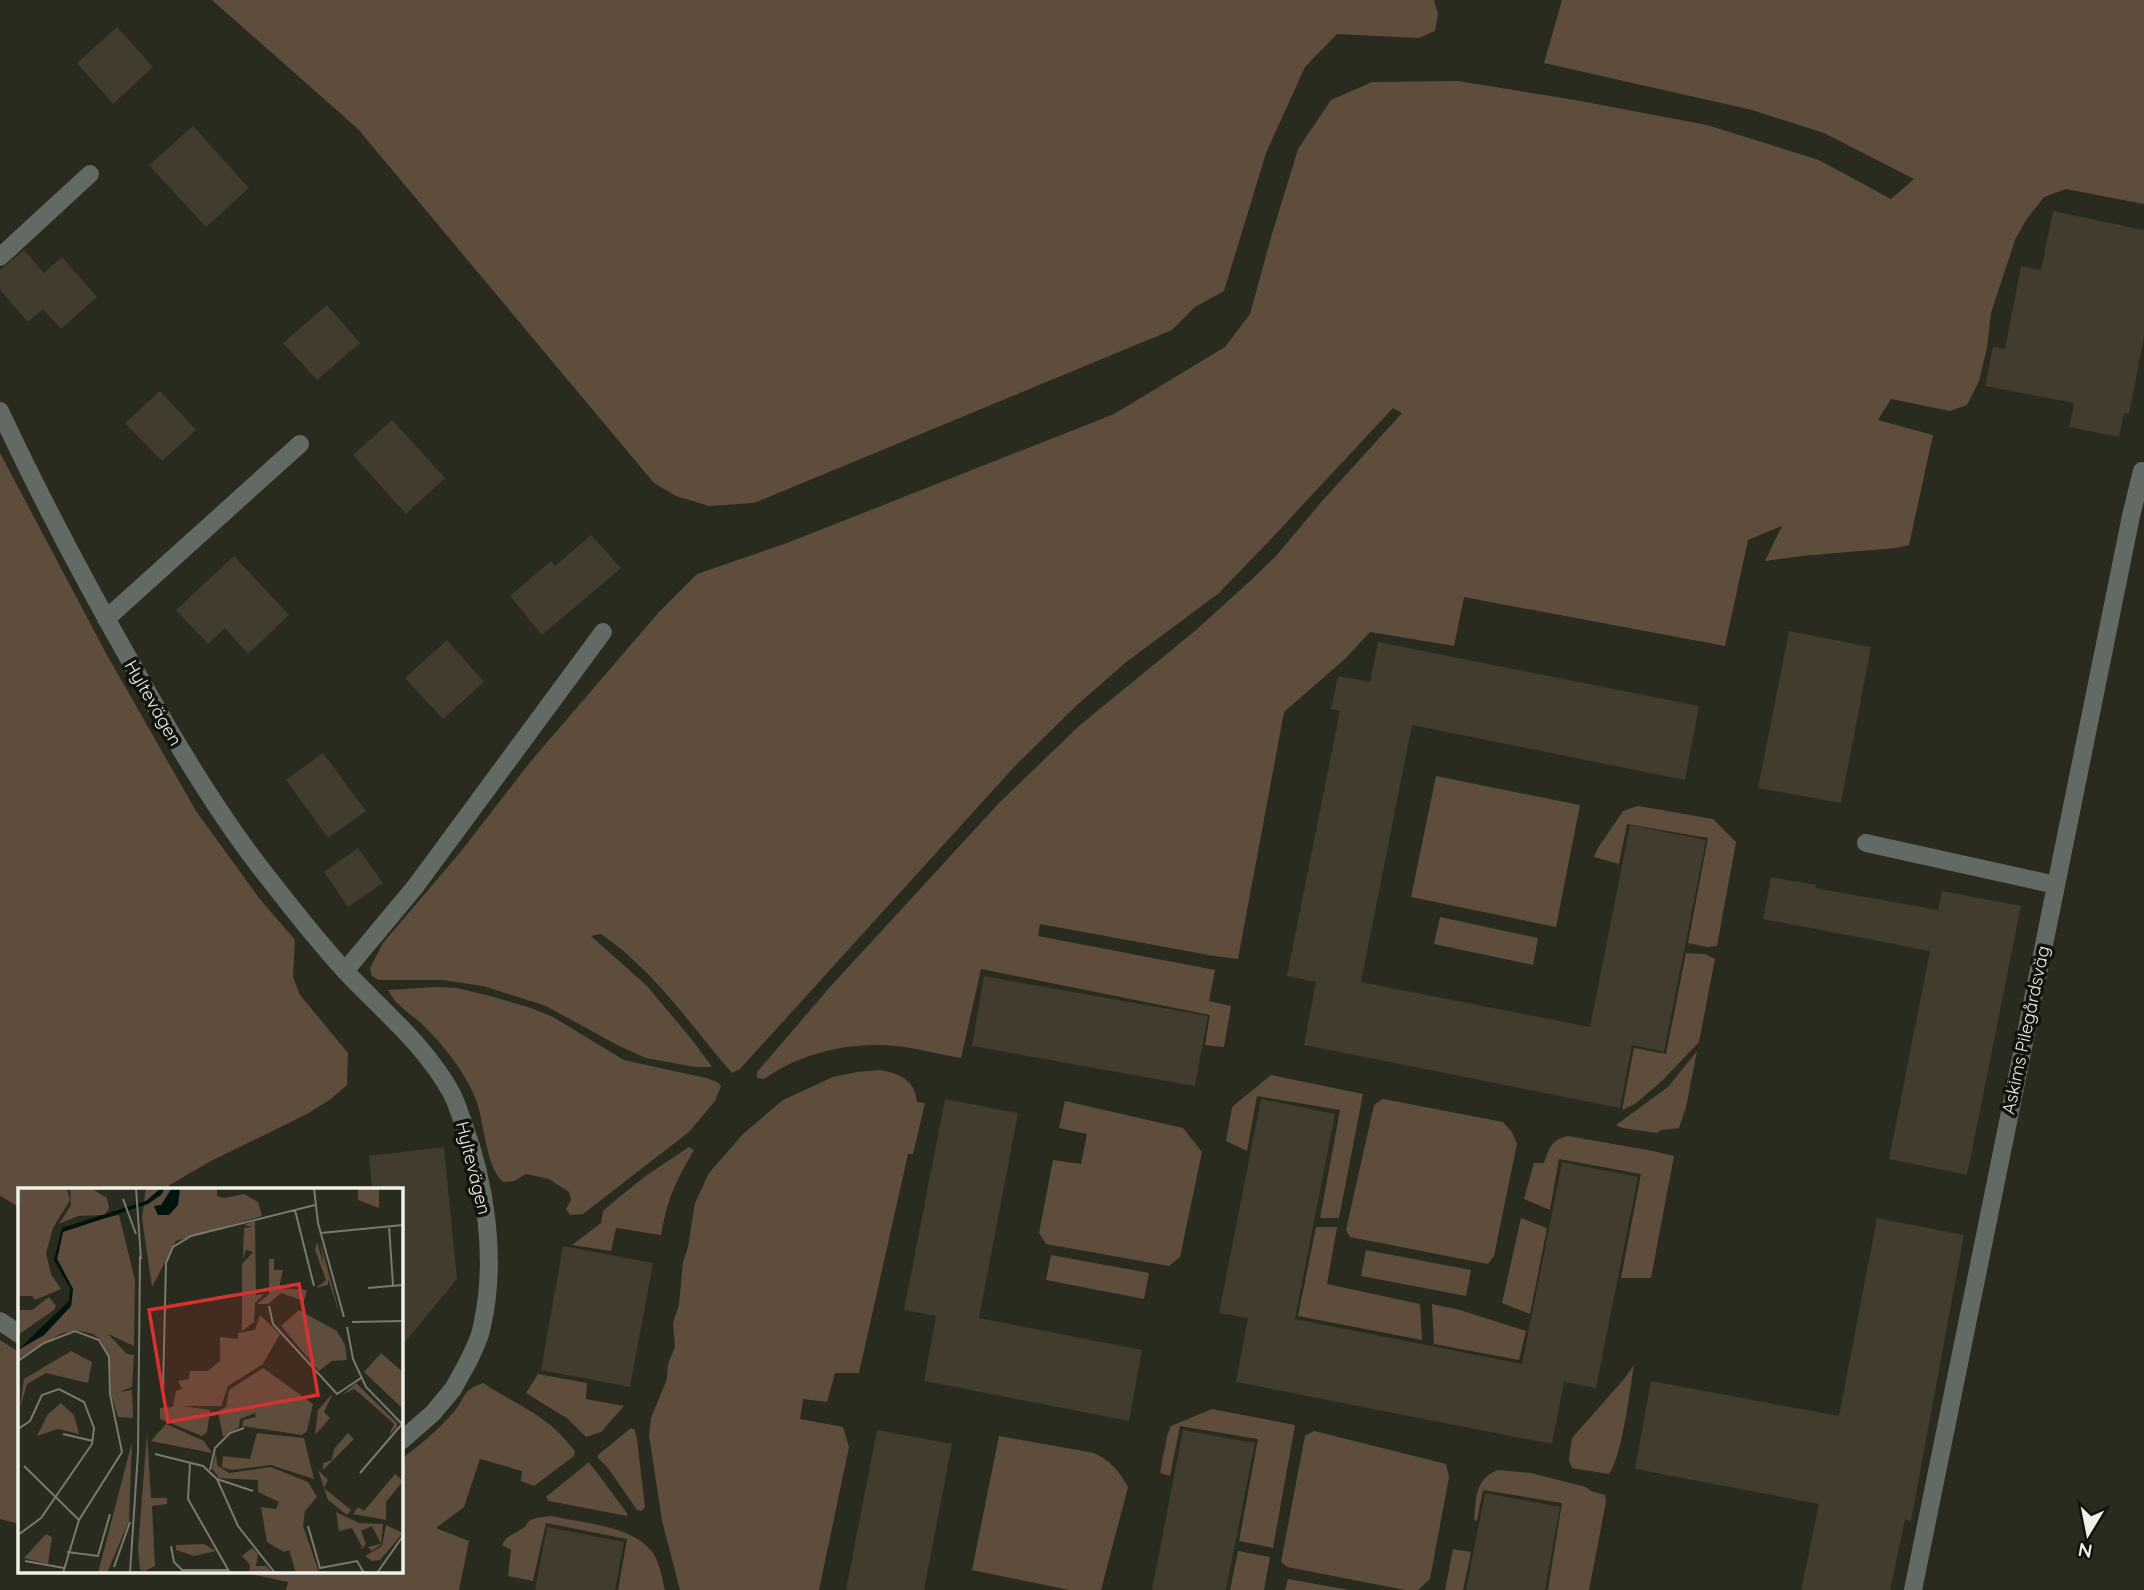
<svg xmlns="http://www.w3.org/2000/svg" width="2144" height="1590" viewBox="0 0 2144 1590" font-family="Quicksand,sans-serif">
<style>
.green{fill:#5e4d3c}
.building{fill:#413c2d}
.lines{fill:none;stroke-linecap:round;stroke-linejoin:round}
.service{stroke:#636963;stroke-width:18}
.minor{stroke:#636963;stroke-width:18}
.labels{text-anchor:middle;stroke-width:7;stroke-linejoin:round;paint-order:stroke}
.street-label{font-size:18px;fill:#eff1e8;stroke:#11130d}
.inset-road{fill:none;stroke:#787a6e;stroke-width:2}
.view{fill:#d73232;fill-opacity:0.15;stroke:#d73232;stroke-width:3.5}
.inset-edge{fill:none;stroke:#eff1e8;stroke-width:3.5}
</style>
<rect width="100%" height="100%" fill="#282b1d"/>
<path class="green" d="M212,0H1434L1438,14L1435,31L1419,38L1337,34L1305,67L1266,153L1224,291L1195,307L1172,330L754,503L709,506L676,496L654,483L358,129Z
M1562,0H2144V204L2066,189L2044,197L2026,220L2015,240L1991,313L1987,348L1979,381L1967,405L1950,411L1891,399L1878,420L1933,435L1909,545L1896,548L1801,556L1765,561L1782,526L1748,540L1725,646L1464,597L1454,646L1370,632L1346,658L1284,712L1238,959L1214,956L1040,924L1038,936L1215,970L1209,1001L1231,1006L1224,1047L1205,1045L1210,1015L981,969L961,1058C936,1054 906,1045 881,1045C841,1044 797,1055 764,1079L757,1078V1072L830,987L1000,802L1079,726L1196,630L1249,582L1276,556L1323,500L1402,413L1393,408L1269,541L1219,593L1125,663L1077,705L1015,766L740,1069L732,1073C690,1025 655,971 601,934L591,936L647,986L693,1041L712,1067H695L646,1058L619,1046L546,1006L483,986L442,980H379L372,976L370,968L383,943L462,850L531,761L659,612L697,574L787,543L1114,414L1225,347L1250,314L1272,234L1298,149L1331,100L1372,82L1458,81L1575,100L1707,125L1819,160L1891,199L1914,179L1824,133L1752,110L1544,63Z
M0,453L107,655L196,811L259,898L295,940L293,977L300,995L348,1053L347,1085L331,1099L307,1114L209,1162L163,1189H19V1207L0,1196Z
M1436,776L1580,805L1556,927L1411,897Z
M1638,806L1713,819L1736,842L1717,946L1707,947L1688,943L1708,838L1627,824L1619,864L1594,857L1598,848L1623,811Z
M1440,917L1538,938L1533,965L1434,944Z
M1686,953L1705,954L1715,959L1699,1042L1663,1080L1635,1104L1622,1110L1634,1048L1666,1054Z
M437,987L457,988L490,996L531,1008L553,1017L624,1060L706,1078L717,1082L721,1086L715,1101L689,1132L583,1214L570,1215L566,1209L571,1200L569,1192L549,1179L526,1174L514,1181L503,1182C484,1165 485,1118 474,1095C462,1068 443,1045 423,1025C410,1013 396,1006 388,990Z
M1697,1051L1686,1107L1679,1128L1661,1130L1657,1133L1622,1128L1616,1125L1668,1087Z
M881,1070C900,1074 915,1080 917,1102L925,1103L913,1154H908L859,1373H835L827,1402L803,1399L800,1419L843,1427L849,1447L819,1590H680L662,1521L649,1435L651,1418L667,1379L668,1364L675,1347L673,1323L679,1305L683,1262L688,1247L695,1203L709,1173L743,1134L783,1100L833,1077L857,1072Z
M1271,1075L1363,1094L1339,1218H1320L1340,1110L1257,1096L1247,1151L1226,1141L1232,1107Z
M1383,1099L1503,1122L1512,1132L1517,1144L1494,1256L1488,1264L1350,1237L1346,1230L1374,1105Z
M1065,1101L1183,1128L1202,1152L1180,1257L1169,1266L1046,1244L1039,1233L1053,1160L1081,1164L1087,1134L1059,1128Z
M1568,1136L1653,1151L1674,1156L1651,1278H1621L1641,1174L1559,1159L1550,1210L1524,1199L1534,1163H1544C1549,1148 1551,1140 1568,1136Z
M689,1147L694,1150C675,1183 668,1197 661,1235L616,1228L611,1251L572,1245L601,1223L603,1211L618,1198L647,1175Z
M1521,1218L1547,1228L1530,1314L1502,1303Z
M1316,1227H1337L1327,1284L1420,1304L1422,1340L1298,1316Z
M1366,1250L1471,1270L1466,1296L1361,1276Z
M1051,1255L1149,1273L1144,1299L1046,1280Z
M1432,1304L1460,1310L1526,1331L1519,1360L1434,1344Z
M0,1340L19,1352V1524L0,1519Z
M1634,1365C1630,1390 1622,1456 1609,1474L1572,1468L1569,1460L1572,1438L1624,1379Z
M538,1374L587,1383L586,1399L624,1406L601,1432L586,1437L568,1419L526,1393Z
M483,1383C507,1399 535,1411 556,1430C563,1437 569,1444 575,1451L574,1456L534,1486L521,1481L522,1471L480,1459L464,1507L436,1528L469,1541L459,1590H286L288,1582L237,1571H401V1459C419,1446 437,1431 452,1414C467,1398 459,1392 483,1383Z
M1212,1409L1295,1425L1273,1548L1239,1541L1258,1439L1180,1426L1170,1476L1160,1473L1167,1436L1171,1426Z
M631,1428L635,1430L637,1439L645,1507L642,1511L637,1510L608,1468L598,1458V1455Z
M1314,1431L1446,1464L1449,1477L1430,1579L1418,1590H1405L1287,1567L1281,1562L1305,1436Z
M999,1436L1094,1453C1111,1461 1119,1471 1128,1487L1101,1590H1069L972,1570Z
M589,1462L627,1513V1516L549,1501L546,1497Z
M1498,1470L1531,1473L1586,1487L1591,1491L1605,1495L1606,1502L1589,1590H1548L1562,1503L1483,1490L1477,1521L1474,1520C1476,1499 1475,1478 1498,1470Z
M552,1516C585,1524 632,1525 653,1553C660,1563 662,1579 665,1590H618L627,1539L546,1523L533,1581L508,1576L511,1550L502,1545C506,1535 517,1533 525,1527C526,1526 527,1523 528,1522C535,1517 544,1517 552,1516Z
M1453,1549L1471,1552L1463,1590H1445Z
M1238,1551L1270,1557L1264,1590H1230Z
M1288,1579L1349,1590H1285Z"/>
<path class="building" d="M117,27L153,67L113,104L77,63Z
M193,126L249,188L206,227L149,165Z
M2053,211L2144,230V337L2129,414L2124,413L2119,437L2069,427L2074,403L1985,386L1993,347L2005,349L2021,266L2041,270Z
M24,250L44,273L62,257L97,297L61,329L43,309L28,322L0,290V270Z
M327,305L360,343L317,380L283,343Z
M160,391L196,430L162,461L125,423Z
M392,420L445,478L406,514L353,455Z
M591,535L621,568L542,635L510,596L551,561L555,566Z
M234,556L289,615L248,654L225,628L208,644L176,610Z
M1789,631L1871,647L1841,803L1758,788Z
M447,640L484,682L443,719L405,678Z
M1378,642L1699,706L1685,780L1412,725L1361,982L1590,1027L1630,825L1706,840L1664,1052L1632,1045L1620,1108L1304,1045L1316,982L1287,976L1340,711L1331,709L1338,676L1370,682Z
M323,753L366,811L328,838L286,780Z
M358,848L383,883L348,907L324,872Z
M1771,877L1816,885L1815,888L1938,910L1942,891L2021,906L1967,1175L1889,1159L1930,951L1763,919Z
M984,976L1208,1016L1195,1086L972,1046Z
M945,1099L1018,1113L979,1318L1142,1350L1129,1421L924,1381L936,1316L904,1310Z
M1261,1099L1335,1114L1295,1319L1522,1364L1562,1162L1638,1177L1596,1388L1564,1382L1552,1444L1236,1382L1248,1318L1219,1313Z
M444,1147L457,1279L401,1347V1189H372L369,1156Z
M1877,1218L1964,1235L1911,1521L1905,1520L1890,1590H1801L1819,1504L1635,1469L1651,1381L1839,1416Z
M563,1246L653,1263L630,1387L541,1370Z
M877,1430L952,1444L924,1590H846Z
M1183,1430L1255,1443L1226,1590H1152Z
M1485,1493L1560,1507L1545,1590H1466Z
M547,1527L624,1542L615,1590H535Z"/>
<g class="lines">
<path class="service" d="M0,257L90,174
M106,619L300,444
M1866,843L2056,885
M345,971L415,887L603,632
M0,1321L19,1334
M401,1441L433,1413L453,1389L468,1362"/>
<path class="minor" d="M0,411C42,501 89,589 138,675C175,742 213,806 259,866C287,902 316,940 347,973C383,1011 427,1047 452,1094C456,1102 459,1111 462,1120C486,1183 497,1260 482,1326C480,1339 473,1351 468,1362
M1913,1590L2131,516L2142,471"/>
</g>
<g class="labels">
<g class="street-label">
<text transform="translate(153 703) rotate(60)" y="6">Hyltevägen</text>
<text transform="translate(2026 1030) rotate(-78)" y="6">Askims Pilegårdsväg</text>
<text transform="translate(473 1168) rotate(76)" y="6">Hyltevägen</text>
</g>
</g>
<g transform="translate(18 1188)">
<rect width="385" height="385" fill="#282b1d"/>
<path d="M0,0H49L52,12L35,40L28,65L33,86L43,101L17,112L14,108H0ZM52,0H73L89,10L91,20L87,27L60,28L41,36L53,17ZM128,0H199V8L206,10L226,6L240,14L244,28L158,53L134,99L124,30ZM340,0H361V20L340,12ZM101,27L117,92L116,158L90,146L109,166L116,167L114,199L101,204L114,202L115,230L100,229L93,206L92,173L83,152L75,146L58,142L42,146L0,171V162L26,147L53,118L55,101L39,71L45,44L59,36ZM237,33L238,107L246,106L237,115L236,134L224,143V76L235,64L228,62L225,71L226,40L234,39L226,37ZM302,53L322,127L310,91V97L298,100L308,92L297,62L299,54L306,78ZM251,71H256V82H265L261,100L289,102L286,113L263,105L250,116H239L251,106ZM31,109L38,118L36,122L0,147V122H14ZM281,122L319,143L327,157L325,143L329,172L314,173L301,183L263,138ZM242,127L262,146L245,176L210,198L203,218H165L192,222L189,244L184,248L142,231V220L155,219L158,203L164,201L160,193L171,191L172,183H190L202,173V149L220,151V145L237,142ZM53,163L74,174L70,195L28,185L9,196L2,220L6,191ZM363,165L385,184V221L346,184ZM245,180L295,216L289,243L284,247L224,238L225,232L238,229L237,225L222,231L221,239L205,249L200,223L208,219L211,202ZM338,195L379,235V239L371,247L376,236L347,210L336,201L324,207ZM315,205L306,224L312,230L297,247L300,222ZM43,215L56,227L61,246L40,241L19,248L30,226ZM148,236L186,253L194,265L133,253ZM129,245L133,310H149V316L134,318L137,378L127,383L122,382L120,361ZM239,245L286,250L296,291L253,277L213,282L204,279L205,268L232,271ZM330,245L336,251L305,282V275L314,272L316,261ZM114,254L111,333L89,385H80ZM198,264L199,277L211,285L253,279L290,294L299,309L287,323L285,338L301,384L278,385L271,362L266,364L249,354L243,319L258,321L261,314L240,304V292L201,290L194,281ZM300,282L310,292L306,300L333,322L329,327L310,312ZM377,286L385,293L368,314V332L335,326L340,319L346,323ZM318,324L341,335L365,336L363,357L353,363L350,359L363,356L354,338L343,343L348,356L346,359L340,362L344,359L334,340L321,343ZM368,337L385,345L362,372L354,373L347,368L364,358ZM28,346L34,349L30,376L6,370ZM186,356L198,363L176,368L158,362V357ZM234,360L240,366L238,378H248L255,385H231L232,377L224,368Z" fill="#5e4d3c"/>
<path d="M143,0H147L143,7L130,16L45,44L39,71L55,101L53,118L26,147L0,162L51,113L52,100L36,72L44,40L128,13ZM154,0H162L160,17L151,27H140L136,18L143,17Z" fill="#00130d"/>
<path class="inset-road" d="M118,0L123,71M296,0L300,35L326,129M105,11L118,46M277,22L296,98M371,38L375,97M303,45L385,37M350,100L385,97M251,118L255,136L319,206L343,190M334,134L385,133M329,139L335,171L348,199L385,237M0,173L26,155L57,143L81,152L91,169L92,206L104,264L61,332L45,385M145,201L148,75L155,59L173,48L297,17M0,241L12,233L24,207L41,201L66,214L76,240L74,256L23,330L0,347M45,246L75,253M137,266L185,278L199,291L235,303M172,275L170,311L212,385M6,278L61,332M192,282L197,260L212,245L226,240M342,285L384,236M199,291L220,338L257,385M290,338L302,380L339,373L346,385M153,358L156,374L164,382H211M49,364L80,368L92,326M7,373L46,380M96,379L112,334M112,385L120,264L122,68M359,385L385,348"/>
<path class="view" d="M281,96L300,207L150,234L131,122Z"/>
<rect width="385" height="385" class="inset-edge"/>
</g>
<g transform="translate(2088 1534) rotate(190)" stroke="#11130d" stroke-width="5" paint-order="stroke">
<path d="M0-5L12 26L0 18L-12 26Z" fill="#eff1e8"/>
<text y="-10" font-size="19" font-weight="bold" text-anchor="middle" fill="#eff1e8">N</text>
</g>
</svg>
